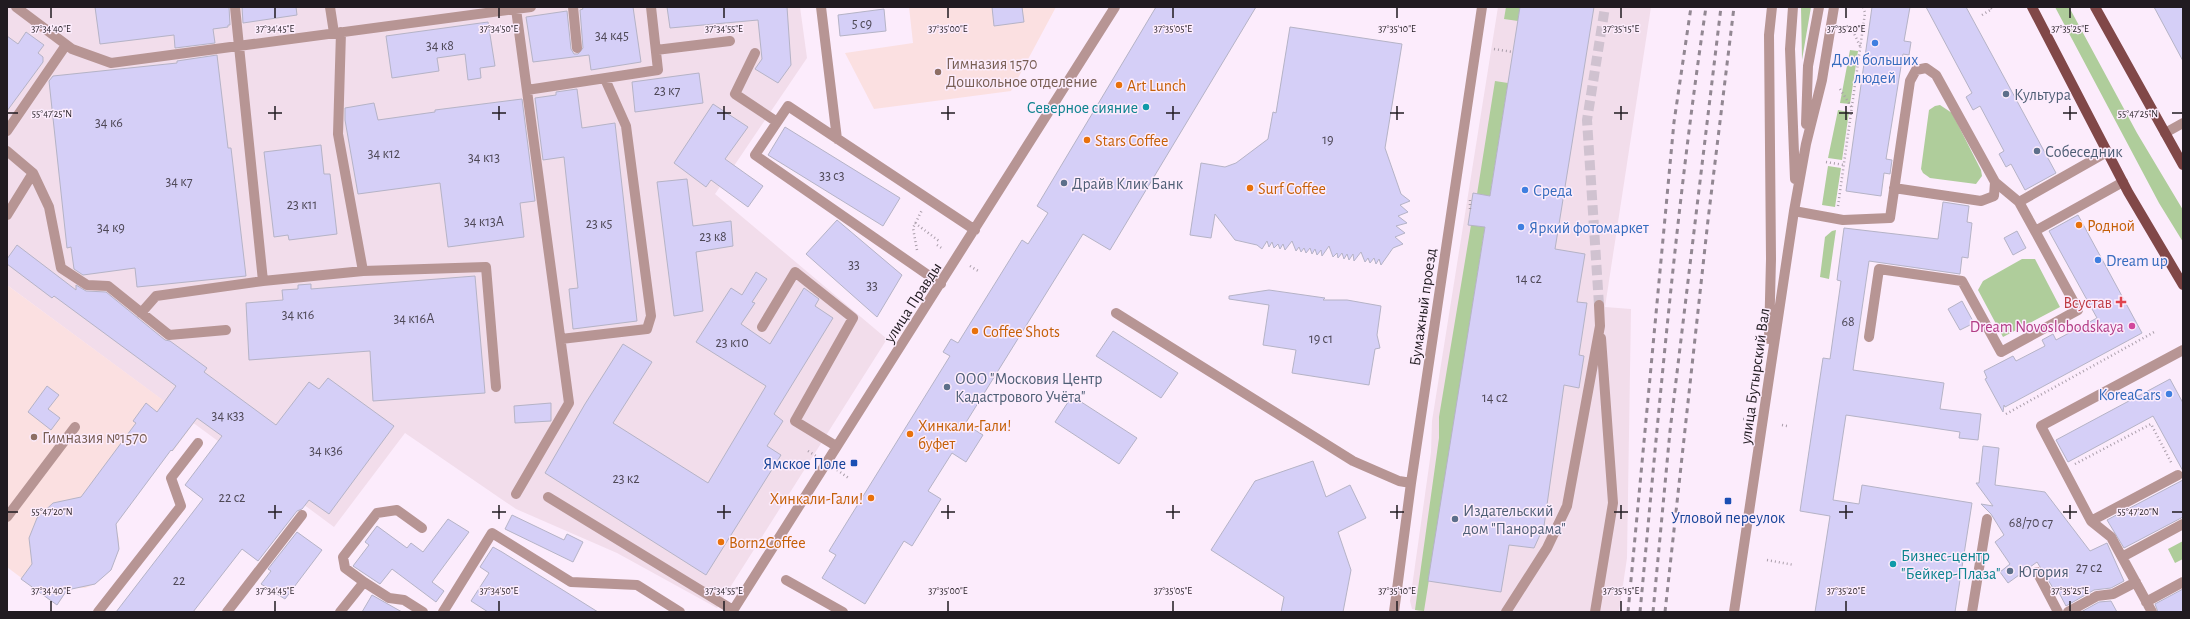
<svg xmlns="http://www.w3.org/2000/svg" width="2190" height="619" viewBox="0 0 2190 619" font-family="'Alegreya Sans',sans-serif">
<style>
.industrial{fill:#f2ddeb}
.education{fill:#fbe0e1}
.green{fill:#afcd9b}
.building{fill:#d5cff7;stroke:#b5b3c6}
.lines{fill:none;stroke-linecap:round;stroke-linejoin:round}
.minor-tunnel{stroke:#d0c2d0;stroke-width:10;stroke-dasharray:10 5;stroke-linecap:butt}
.path{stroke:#aa9eaa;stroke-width:2.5;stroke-dasharray:1 3;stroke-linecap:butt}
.minor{stroke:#b79594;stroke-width:10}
.major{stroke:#814848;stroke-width:10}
.rail{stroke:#928792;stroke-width:3;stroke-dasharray:5 5;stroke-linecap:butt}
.ticks{fill:none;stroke:#211b21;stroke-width:1.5}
.shop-dot{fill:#3f7fe0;stroke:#fcecfc;stroke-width:1.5}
.education-dot{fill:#8d6e63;stroke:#fcecfc;stroke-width:1.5}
.food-dot{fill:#e8710a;stroke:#fcecfc;stroke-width:1.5}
.service-dot{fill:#5c6f8a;stroke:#fcecfc;stroke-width:1.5}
.culture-dot{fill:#0f9aa8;stroke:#fcecfc;stroke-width:1.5}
.health-dot{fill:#e0444e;stroke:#fcecfc;stroke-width:1.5}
.hotel-dot{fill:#d1479c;stroke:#fcecfc;stroke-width:1.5}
.transit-dot{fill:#1a4fb4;stroke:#fcecfc;stroke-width:1.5}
.labels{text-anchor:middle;stroke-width:3;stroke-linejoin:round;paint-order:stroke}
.number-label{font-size:14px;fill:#4e4856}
.shop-label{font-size:16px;fill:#366cbe;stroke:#fcecfc;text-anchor:start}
.education-label{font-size:16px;fill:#785e54;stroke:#fcecfc;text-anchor:start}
.food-label{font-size:16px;fill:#c56008;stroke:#fcecfc;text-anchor:start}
.service-label{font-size:16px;fill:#4e5e75;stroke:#fcecfc;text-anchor:start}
.culture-label{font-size:16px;fill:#0d838f;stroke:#fcecfc;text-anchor:end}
.street-label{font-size:16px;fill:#211b21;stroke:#fcecfc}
.health-label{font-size:16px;fill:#be3a42;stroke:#fcecfc;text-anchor:end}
.hotel-label{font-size:16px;fill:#b23c85;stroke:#fcecfc;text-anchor:end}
.transit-label{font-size:16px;fill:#164399;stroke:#fcecfc;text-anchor:end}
.ticks-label{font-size:10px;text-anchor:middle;fill:#211b21;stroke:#fcecfc;stroke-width:3;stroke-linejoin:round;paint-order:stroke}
</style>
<rect width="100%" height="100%" fill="#fcecfc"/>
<path class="industrial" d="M7,7H800L807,58L715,194L887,339L717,608L617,553L516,509L405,433L334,527L7,285Z
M1498,7H1651L1605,307L1631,309L1627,558L1619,612H1424L1412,609L1410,601L1431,452L1432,421Z"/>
<path class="education" d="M909,7H1056L1011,91L874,109L845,53L913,43Z
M7,285L194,423L173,451L170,450L115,525L119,539V549L111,570L95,584L85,588H69L57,605L7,567Z"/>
<path class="green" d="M1506,7H1520L1518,21L1504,19Z
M1801,7H1811L1802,60Z
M2055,7H2069L2137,133L2183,210V242L2159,203Z
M1850,50L1858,51L1850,104L1840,103Z
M1495,81L1508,83L1490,196L1477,194Z
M1940,105L1952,113L1981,170L1982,176L1976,184L1930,178L1923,173L1921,169L1929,110L1935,106Z
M1838,110L1849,112L1842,160L1828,158Z
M1828,166L1841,168L1835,207L1822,205Z
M1471,225L1485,227L1424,611L1415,610L1439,438V417Z
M1836,230L1829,279L1820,277L1825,237L1832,231Z
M2022,259H2035L2060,307L2003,337L1978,290L1983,281Z
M2183,541V559L2175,563L2168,549Z"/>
<path class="building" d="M95,7H229L230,25H228V27L213,29L215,43L175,48L174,35L100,44Z
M242,7H296L297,15L243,23Z
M582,7H633L641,62L591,70L589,55L533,62L526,17L567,11L571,49L574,54H578L583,48L580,10L583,9Z
M667,7H787L791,65L778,83L755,69L762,59L758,20L670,28Z
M992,7H1022L1024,22L994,26Z
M1156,7H1256L1110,250L1083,234L965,424L983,435L966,462L952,453L928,491L941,499L912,546L904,541L865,604L822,578L836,555L829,551L950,356L943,352L951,339L958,343L1022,240L1028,244L1048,213L1037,206Z
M1520,7H1594L1555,249L1585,254L1577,302L1587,303L1579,355L1584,356L1579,388L1564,385L1544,526L1534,548L1509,545L1501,592L1428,581L1485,227L1468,225L1473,193L1490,196Z
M1872,7H1910L1904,41L1911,42L1909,55L1903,54L1886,159L1892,160L1890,174L1884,173L1881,196L1846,191Z
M1926,7H1966L2056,173L2025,190L2011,164L2006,167L1999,154L2004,151L1980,106L1973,110L1966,97L1972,93Z
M2154,7H2183V61Z
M884,9L886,31L840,36L838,15Z
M488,22L495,66L480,68L481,78L468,80L465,54L437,58L439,71L392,78L386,36Z
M1290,27L1402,44L1385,148L1401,194L1410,201L1400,205L1408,212L1398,216L1407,223L1396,226L1405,233L1395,237L1403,244L1393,248L1381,265L1379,259L1376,264L1374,258L1370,263L1368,258L1365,262L1361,252L1354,261L1353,254L1349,260L1347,254L1344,259L1342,253L1338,258L1337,253L1333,257L1329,246L1322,256L1321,250L1317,255L1315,249L1312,254L1310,248L1306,253L1304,248L1301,252L1299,247L1296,251L1292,241L1285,250L1283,244L1280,249L1278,244L1274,248L1272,242L1269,247L1267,241L1262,249L1257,245L1235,240L1215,214L1211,238L1190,235L1201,163L1225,167L1236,163L1268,139L1273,112L1276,113Z
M26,32L44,45L38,53L43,57V62L7,111V36L18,44Z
M217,55L228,148H231L246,276L137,287L135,268L83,275L74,269L71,247L67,248L49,81L53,76L177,63V61Z
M699,73L703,103L635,112L632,82Z
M577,89L582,128L615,123L637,321L573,329L569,289L578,288L564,157L543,160L535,98L556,95V92Z
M522,99L535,201L520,203L524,237L448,247L440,183L358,194L345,120V108L374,103L378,120L435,112V110Z
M713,104L748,127L725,159L763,186L748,207L711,180L706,187L674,163Z
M785,127L900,198L883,226L768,155Z
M321,145L324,174H330L337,234L289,240L288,235L274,237L264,152Z
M687,179L693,226L731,221L733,246L696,252L703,311L674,316L657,182Z
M1943,202L1969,206L1967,222L1972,223L1968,258L1962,257L1960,274L1869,261L1853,370L1944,383L1940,409L1981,414L1978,440L1959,438L1960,432L1846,415L1833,500L1859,504L1862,485L1972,503L1955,612H1815L1830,516L1800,511L1823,358L1830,359L1841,281L1837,280L1844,228L1938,239Z
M2078,215L2142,333L2005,407L2004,405L2003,412L1985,379L1987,378L1984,371L2013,356L2016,361L2045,346L2042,340L2053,334L2056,340L2097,318L2049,231Z
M837,220L902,275L877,317L806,254Z
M2017,231L2026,248L2013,255L2004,238Z
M17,245L76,290V285L86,291L106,292L165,340L170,341L207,368L204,372L276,425L309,382L319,389L328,378L394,426L329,514L309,500L302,509L297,511L258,561L242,549L193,612H116L203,499L185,485L222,436L197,418L172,451L171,450L116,524L119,549L111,570L95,584L67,590L57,605L21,579L32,564L29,538L37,518L53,503L81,497L136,423L133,421L146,403L157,412L176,386L54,296L52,298L7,264V259Z
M756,272L767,279L752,302L755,303L741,324L770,344L804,288L819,299L815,306L833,318L774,414L783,421L767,446L781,455L706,575L545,473L585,404L623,344L652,362L613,423L708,483L766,386L696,342L731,288L742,295Z
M475,276L485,393L373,401L370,351L249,360L246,303L283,300L282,290L298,289V285L311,284V289Z
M1269,290L1325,298L1323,300H1347L1381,306L1377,335L1380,348L1375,349L1369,385L1292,373L1296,350L1263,345L1269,305L1229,299V296Z
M1962,301L1974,323L1960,330L1948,309Z
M1113,331L1178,373L1161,398L1096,356Z
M2170,379L2183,403V471L2153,416L2068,462L2056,440Z
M47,386L59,395L48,409L60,418L51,430L28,412Z
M1072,396L1137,438L1119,464L1055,422Z
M551,403V421L515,423L514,406Z
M1983,446L1999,448L1995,485L2045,492L2090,551L2107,543L2124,581L2111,588L2094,590L2066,606L2056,587L2053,588L2037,562L2008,583L2000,572L2010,564L1995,542L2004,535L1991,514L1981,504L1993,506L1976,483H1979Z
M1313,461L1326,497L1350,485L1366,518L1338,532L1351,570L1343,612H1281L1284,597L1211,550L1255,481Z
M2183,480V517L2124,548L2107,520Z
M512,515L564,540L567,534L583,542L573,562L505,529Z
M448,519L469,532L432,582L444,591L436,602L392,569L380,584L353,566L369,545L365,542L377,526L407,548L411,543L423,552Z
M297,532L322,550L285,599L261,584L271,571L268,569Z
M493,547L502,552L598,612H488L471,601L489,573L480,567Z
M2183,589V612H2158L2155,604Z
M372,595L386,603L402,612H362Z
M2111,601L2117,612H2081L2099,602Z"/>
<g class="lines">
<path class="minor-tunnel" d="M1599,305L1587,120L1605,7"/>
<path class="path" d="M1982,15L1992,9L1990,7
M1851,27L1860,46
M1494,49L1513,52
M1840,89L1852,108
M1826,162L1844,165
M1470,200V209
M1838,206L1865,13L1863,7
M915,223L939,241
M937,245L943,249
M917,250L913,228L922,210
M970,266L980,272
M2006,414L2156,331
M1743,419H1747
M1782,425L1787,426
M808,451L816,456
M2075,464L2151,424L2172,464
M837,470L850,479
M1767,560L1794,565"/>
<path class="minor" d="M16,7L72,49L111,63L531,7
M235,7L263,281
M330,7L334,33
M573,7L577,48
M821,7L837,139
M1793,7L1790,49L1795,179
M516,9L569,403L516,494
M341,32L338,134L363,271
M656,50L730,41
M755,53L735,94L777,122
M527,90L658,70L651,7
M1806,124L1808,66L1819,7
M7,131L66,45
M2165,133L2183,123
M7,151L33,173L49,207L61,268L87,285L108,286L169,335L226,330
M1995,182L2019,202L2107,152
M2019,202L2035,231
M1794,211L1843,220L1890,218L1910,81L1916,70L1926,68L1936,75L1995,182L1994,196L1981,201L1894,188
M7,215L33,173
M941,284L755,155L788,106L975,230
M141,313L156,296L263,281L363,271L486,267L496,387
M1116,313L1353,461L1399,481L1411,483
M762,327L795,272L853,318L795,421L836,446
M1869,337L1879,269L1962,281L2001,352L2078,310L2035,231L2123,182
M561,339L647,329L651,316L626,126L605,79
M1769,339L1771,259L1769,35L1772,7
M548,497L733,610
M7,517L75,427
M2091,521L2178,475
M2122,557L2183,524
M2037,572L2058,612
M786,580L843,612
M364,582L345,568L343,557L377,513L397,510L422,528
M2146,602L2183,582
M98,612L181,506L171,478L198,443
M227,612L302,515
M340,612L364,582L389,598L404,600L423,612
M443,612L492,533L571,582L637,585L680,612
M732,612L1115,7
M1394,612L1411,483L1482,7
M1506,612L1547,548L1567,506L1600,326L1599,305
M1595,612L1613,503L1601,338
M1734,612L1794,211L1806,144L1822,80L1834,7
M1972,612L1987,519
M2068,612L2097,596L2113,594L2136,582
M2152,612L2111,537L2091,521L2041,426L2183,350"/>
<path class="major" d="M2032,7L2128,192L2183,285
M2095,7L2183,165"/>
<path class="rail" d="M1628,612L1674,122L1691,7
M1640,612C1659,410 1676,208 1706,7
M1653,612L1670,431L1721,7
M1665,612L1708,220L1734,7"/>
</g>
<path class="ticks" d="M51,8V18M275,8V18M499,8V18M724,8V18M948,8V18M1173,8V18M1397,8V18M1621,8V18M1846,8V18M2070,8V18M275,106V120M499,106V120M724,106V120M948,106V120M1173,106V120M1397,106V120M1621,106V120M1846,106V120M2070,106V120M8,113H18M268,113H282M492,113H506M717,113H731M941,113H955M1166,113H1180M1390,113H1404M1614,113H1628M1839,113H1853M2063,113H2077M2172,113H2182M275,505V519M499,505V519M724,505V519M948,505V519M1173,505V519M1397,505V519M1621,505V519M1846,505V519M2070,505V519M8,512H18M268,512H282M492,512H506M717,512H731M941,512H955M1166,512H1180M1390,512H1404M1614,512H1628M1839,512H1853M2063,512H2077M2172,512H2182M51,601V611M275,601V611M499,601V611M724,601V611M948,601V611M1173,601V611M1397,601V611M1621,601V611M1846,601V611M2070,601V611"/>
<g class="shop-dot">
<circle cx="1875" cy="43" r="4"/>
<circle cx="1525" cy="190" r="4"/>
<circle cx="1521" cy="227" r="4"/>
<circle cx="2098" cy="260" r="4"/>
<circle cx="2169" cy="394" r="4"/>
</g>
<g class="education-dot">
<circle cx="938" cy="72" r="4"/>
<circle cx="34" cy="437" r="4"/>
</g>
<g class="food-dot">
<circle cx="1119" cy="85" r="4"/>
<circle cx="1087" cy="140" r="4"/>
<circle cx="1250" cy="188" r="4"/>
<circle cx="2079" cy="225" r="4"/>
<circle cx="975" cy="331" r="4"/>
<circle cx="910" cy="434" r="4"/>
<circle cx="871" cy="498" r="4"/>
<circle cx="721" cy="542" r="4"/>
</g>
<g class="service-dot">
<circle cx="2006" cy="94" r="4"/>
<circle cx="2037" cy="151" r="4"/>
<circle cx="1064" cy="183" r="4"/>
<circle cx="947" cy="387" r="4"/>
<circle cx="1455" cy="519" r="4"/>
<circle cx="2010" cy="571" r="4"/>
</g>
<g class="culture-dot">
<circle cx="1146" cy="107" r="4"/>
<circle cx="1893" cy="564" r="4"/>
</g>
<path class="health-dot" d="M2119 296h4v4h4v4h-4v4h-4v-4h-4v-4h4z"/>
<circle class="hotel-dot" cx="2132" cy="326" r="4"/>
<g class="transit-dot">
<rect x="850" y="459" width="8" height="8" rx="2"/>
<rect x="1724" y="497" width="8" height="8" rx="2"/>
</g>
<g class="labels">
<g class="number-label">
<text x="862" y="28">5 с9</text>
<text x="612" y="40">34 к45</text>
<text x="440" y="50">34 к8</text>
<text x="667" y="95">23 к7</text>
<text x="109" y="127">34 к6</text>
<text x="1328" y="144">19</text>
<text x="384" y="158">34 к12</text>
<text x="484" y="162">34 к13</text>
<text x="832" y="180">33 с3</text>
<text x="179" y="186">34 к7</text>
<text x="302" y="209">23 к11</text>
<text x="484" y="226">34 к13А</text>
<text x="599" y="228">23 к5</text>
<text x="111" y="232">34 к9</text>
<text x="713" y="241">23 к8</text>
<text x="854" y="269">33</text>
<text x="1529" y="283">14 с2</text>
<text x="872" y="290">33</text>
<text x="298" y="319">34 к16</text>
<text x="414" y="323">34 к16А</text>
<text x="1848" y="326">68</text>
<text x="1321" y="343">19 с1</text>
<text x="732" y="347">23 к10</text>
<text x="1495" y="402">14 с2</text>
<text x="228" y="420">34 к33</text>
<text x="326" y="455">34 к36</text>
<text x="626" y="483">23 к2</text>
<text x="232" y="502">22 c2</text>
<text x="2031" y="527">68/70 с7</text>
<text x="2089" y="572">27 с2</text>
<text x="179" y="585">22</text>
</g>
<g class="shop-label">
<text x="1875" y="65" text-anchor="middle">Дом больших<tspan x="1875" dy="18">людей</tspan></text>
<text x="1533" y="196">Среда</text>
<text x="1529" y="233">Яркий фотомаркет</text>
<text x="2106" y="266">Dream up</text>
<text x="2161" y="400" text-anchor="end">KoreaCars</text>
</g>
<g class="education-label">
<text x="946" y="69">Гимназия 1570<tspan x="946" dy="18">Дошкольное отделение</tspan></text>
<text x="42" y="443">Гимназия №1570</text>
</g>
<g class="food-label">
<text x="1127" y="91">Art Lunch</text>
<text x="1095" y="146">Stars Coffee</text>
<text x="1258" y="194">Surf Coffee</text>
<text x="2087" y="231">Родной</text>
<text x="983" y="337">Coffee Shots</text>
<text x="918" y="431">Хинкали-Гали!<tspan x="918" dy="18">буфет</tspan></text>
<text x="863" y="504" text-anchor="end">Хинкали-Гали!</text>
<text x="729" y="548">Born2Coffee</text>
</g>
<g class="service-label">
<text x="2014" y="100">Культура</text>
<text x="2045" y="157">Собеседник</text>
<text x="1072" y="189">Драйв Клик Банк</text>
<text x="955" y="384">ООО "Московия Центр<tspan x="955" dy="18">Кадастрового Учёта"</tspan></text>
<text x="1463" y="516">Издательский<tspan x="1463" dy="18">дом "Панорама"</tspan></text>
<text x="2018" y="577">Югория</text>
</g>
<g class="culture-label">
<text x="1138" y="113">Северное сияние</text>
<text x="1901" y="561" text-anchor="start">Бизнес-центр<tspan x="1901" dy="18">"Бейкер-Плаза"</tspan></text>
</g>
<g class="street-label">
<text transform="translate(912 302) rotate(-57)" y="6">улица Правды</text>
<text transform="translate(1422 307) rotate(-82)" y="6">Бумажный проезд</text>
<text transform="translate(1754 376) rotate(-82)" y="6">улица Бутырский Вал</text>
</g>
<g class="health-label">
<text x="2112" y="308">Всустав</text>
</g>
<g class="hotel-label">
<text x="2124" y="332">Dream Novoslobodskaya</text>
</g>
<g class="transit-label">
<text x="846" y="469">Ямское Поле</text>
<text x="1728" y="523" text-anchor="middle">Угловой переулок</text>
</g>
</g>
<g class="ticks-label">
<text x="51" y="32">37°34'40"E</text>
<text x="275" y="32">37°34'45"E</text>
<text x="499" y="32">37°34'50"E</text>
<text x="724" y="32">37°34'55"E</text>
<text x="948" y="32">37°35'00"E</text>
<text x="1173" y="32">37°35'05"E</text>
<text x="1397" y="32">37°35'10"E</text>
<text x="1621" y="32">37°35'15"E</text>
<text x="1846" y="32">37°35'20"E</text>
<text x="2070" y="32">37°35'25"E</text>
<text x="52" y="117">55°47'25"N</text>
<text x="2138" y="117">55°47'25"N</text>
<text x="52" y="515">55°47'20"N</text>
<text x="2138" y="515">55°47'20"N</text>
<text x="51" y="594">37°34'40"E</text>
<text x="275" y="594">37°34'45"E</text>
<text x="499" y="594">37°34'50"E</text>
<text x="724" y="594">37°34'55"E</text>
<text x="948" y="594">37°35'00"E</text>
<text x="1173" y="594">37°35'05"E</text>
<text x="1397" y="594">37°35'10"E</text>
<text x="1621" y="594">37°35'15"E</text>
<text x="1846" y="594">37°35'20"E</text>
<text x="2070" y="594">37°35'25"E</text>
</g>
<rect width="2190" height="619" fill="none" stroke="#211b21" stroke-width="16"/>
</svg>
